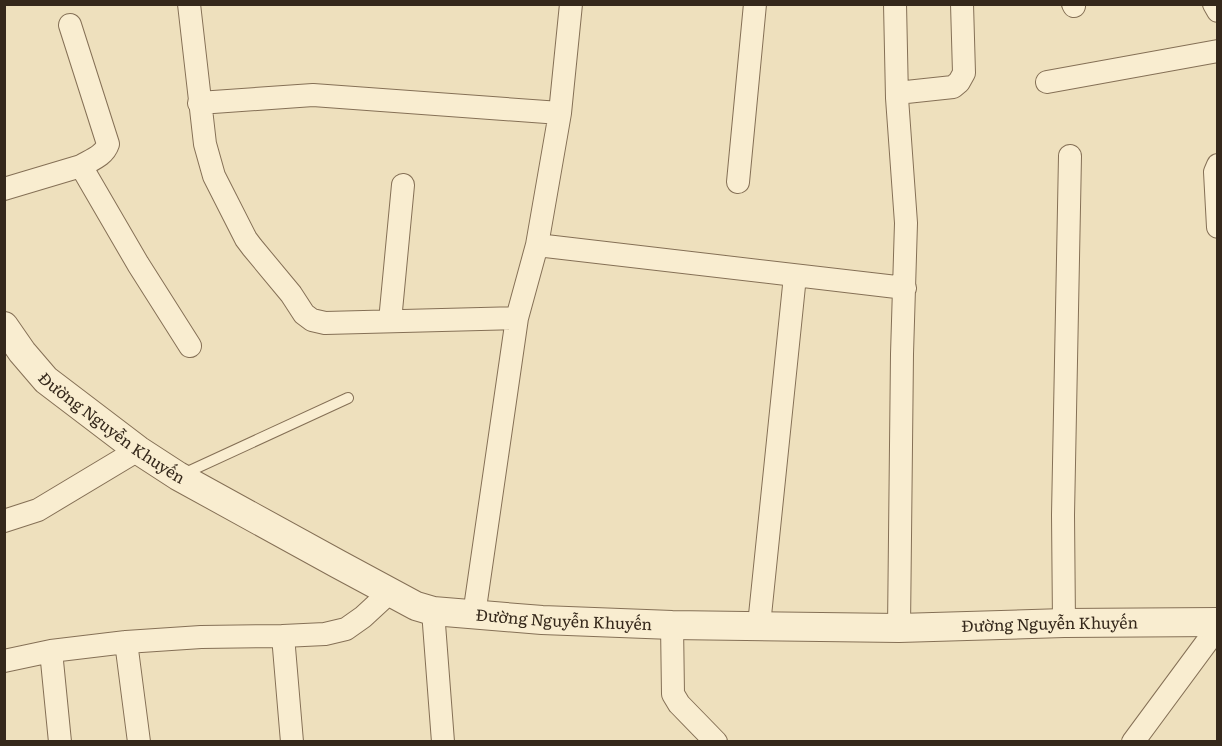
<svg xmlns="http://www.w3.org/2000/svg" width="1222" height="746" viewBox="0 0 1222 746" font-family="Literata,serif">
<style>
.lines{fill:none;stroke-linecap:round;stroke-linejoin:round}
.service-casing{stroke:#857056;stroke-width:12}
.minor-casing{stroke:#857056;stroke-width:24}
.tertiary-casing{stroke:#857056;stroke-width:30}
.service{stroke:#f9edd0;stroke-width:10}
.minor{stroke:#f9edd0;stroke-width:22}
.tertiary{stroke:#f9edd0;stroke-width:28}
.labels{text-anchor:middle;stroke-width:4.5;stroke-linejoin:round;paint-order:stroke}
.street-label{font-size:16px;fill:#35281b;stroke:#f5eacd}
</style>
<rect width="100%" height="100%" fill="#eee0bd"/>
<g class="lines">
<g class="service-casing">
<path id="service" d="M181,475L348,398"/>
</g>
<g class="minor-casing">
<path id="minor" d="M189,4L205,144L214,176L246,239L252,247L291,294L304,314L312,320L325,323L517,318
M895,4L897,98L906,223L902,354L899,628
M1073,4L1074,6
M1214,4L1218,11
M70,25L108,144C104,156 91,160 81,166
M1047,82L1218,51
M897,93L953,87L959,82L964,73L962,4
M199,103L313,95L560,113
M1218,165L1215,172L1218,227
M738,182L755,4
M4,189L81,166L138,264L190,346
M537,245L905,288
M390,321L403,185
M4,521L38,510L138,450
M433,611L443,742
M474,615L517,318L537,245L560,113L571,4
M1064,623L1063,515L1070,156
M672,625L673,694L679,704L716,742
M759,625L795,276
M283,636L292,742
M126,642L139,742
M51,651L60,742
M4,661L51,651L126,642L201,637L283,636L325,634L346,629L363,617L389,593
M1133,742L1218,627"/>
</g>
<g class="tertiary-casing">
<g id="tertiary">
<path id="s1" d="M4,326L22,352L46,380L138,450L178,476L338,564L416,606L433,611L542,620L672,625L899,628L1064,623L1218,622"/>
</g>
</g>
<use href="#service" class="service"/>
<use href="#minor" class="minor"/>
<use href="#tertiary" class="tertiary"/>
</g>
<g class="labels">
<g class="street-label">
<text dy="6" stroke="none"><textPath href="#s1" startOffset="150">Đường Nguyễn Khuyến</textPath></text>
<text dy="6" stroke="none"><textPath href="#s1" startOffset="652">Đường Nguyễn Khuyến</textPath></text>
<text dy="6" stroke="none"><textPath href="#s1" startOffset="1138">Đường Nguyễn Khuyến</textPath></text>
</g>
</g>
<rect width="1222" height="746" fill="none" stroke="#35281b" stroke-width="12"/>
</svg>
